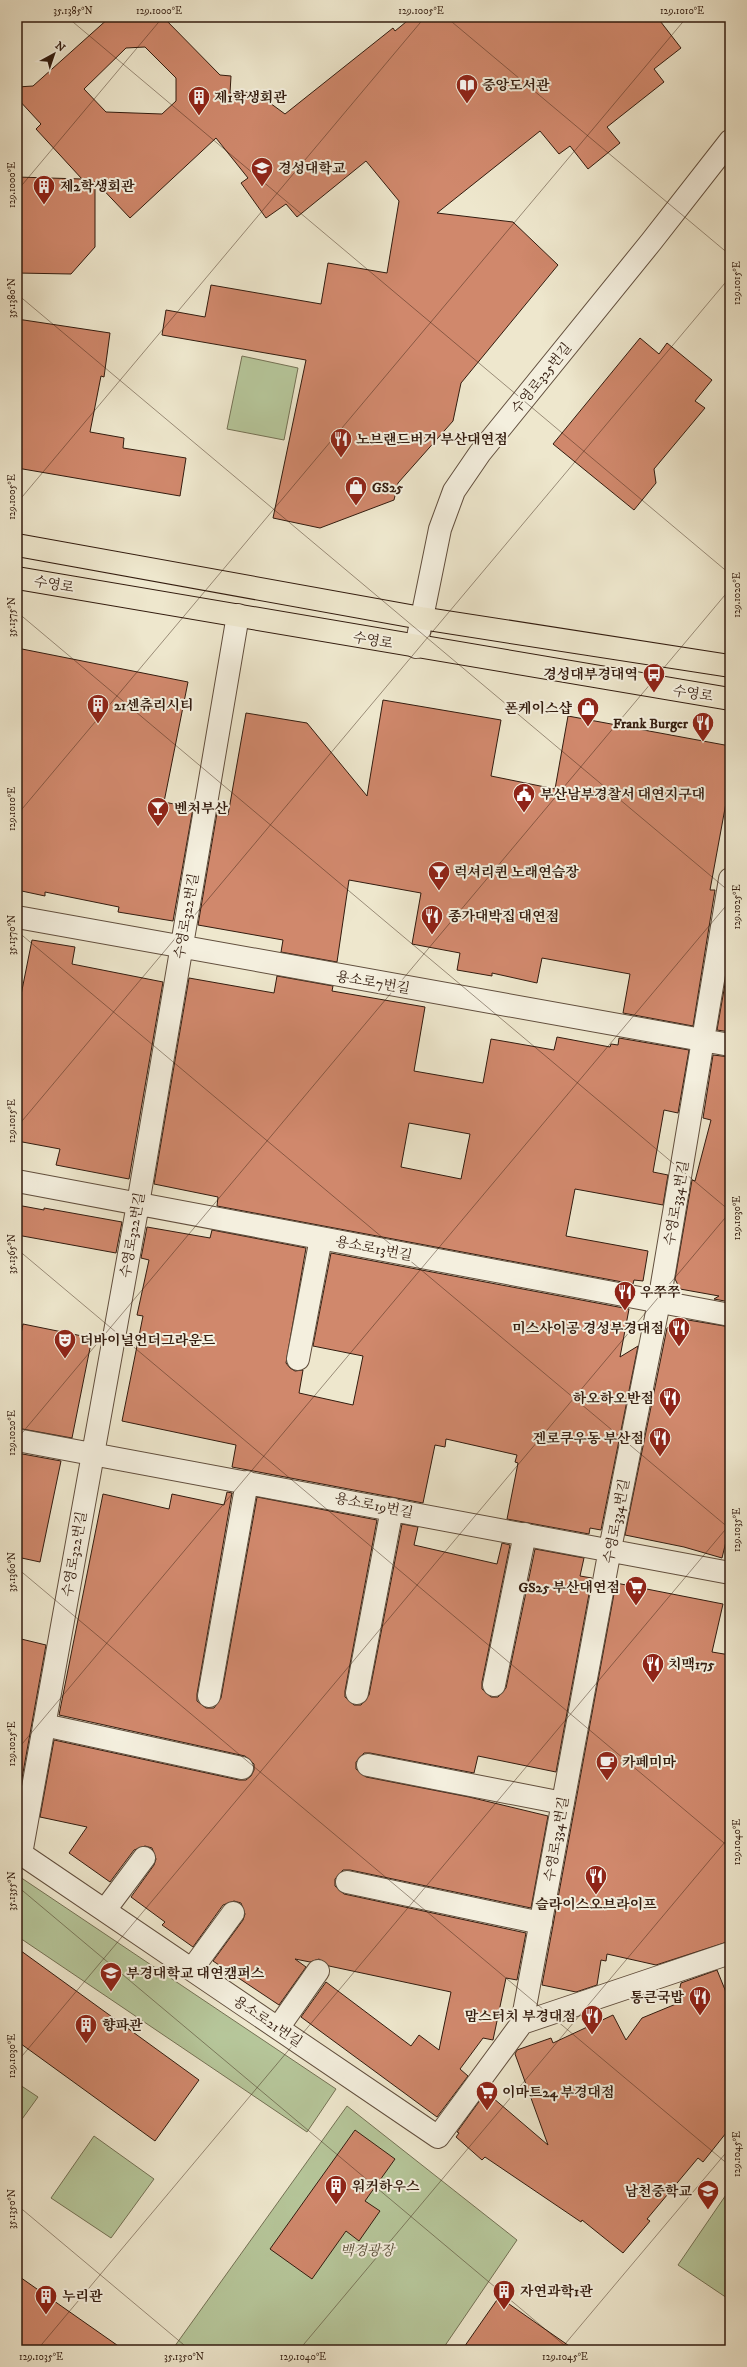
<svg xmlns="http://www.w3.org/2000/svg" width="747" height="2367" viewBox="0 0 747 2367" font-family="'IM FELL DW Pica','Noto Serif KR',serif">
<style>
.green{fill:#b6c69a;stroke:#747154}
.building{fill:#d0886c;stroke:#331c0f;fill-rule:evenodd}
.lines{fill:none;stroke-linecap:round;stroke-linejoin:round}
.minor-casing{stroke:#624f3e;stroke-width:24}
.major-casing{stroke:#331c0f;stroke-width:24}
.minor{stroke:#f4efde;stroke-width:22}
.major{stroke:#eee7cd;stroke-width:22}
.ticks{fill:none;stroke:#331c0f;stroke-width:1;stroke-opacity:0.45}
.labels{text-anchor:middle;stroke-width:4;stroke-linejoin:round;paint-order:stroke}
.poi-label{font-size:14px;font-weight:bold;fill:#331c0f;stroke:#f4efde;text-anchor:start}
.street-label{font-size:14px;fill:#331c0f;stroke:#f4efde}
.park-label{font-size:14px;font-style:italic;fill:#5a4f39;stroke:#f4efde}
.neatline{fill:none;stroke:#331c0f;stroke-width:1.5}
.ticks-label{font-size:10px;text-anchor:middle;fill:#331c0f}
</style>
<rect width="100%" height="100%" fill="#eee7cd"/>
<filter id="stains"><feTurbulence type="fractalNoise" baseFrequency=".005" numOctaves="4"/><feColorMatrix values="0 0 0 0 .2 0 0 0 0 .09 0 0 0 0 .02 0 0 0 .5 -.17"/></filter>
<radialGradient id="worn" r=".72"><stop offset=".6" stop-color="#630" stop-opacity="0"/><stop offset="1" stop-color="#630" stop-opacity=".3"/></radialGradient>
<path class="green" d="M242,356L298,368L284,440L227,429Z
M17,1875L336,2089L307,2132L17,1936Z
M17,2083L38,2097L17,2126Z
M347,2106L517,2240L442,2350H172Z
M94,2136L154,2179L111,2238L51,2198Z
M730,2189V2300L678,2265Z"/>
<path class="building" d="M110,17H163L220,75L231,76L230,93L255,92L285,114L393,28L395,31L412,17H657L681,48L654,69L664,82L607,127L620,143L588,169L570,146L559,154L540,131L437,213L513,222L558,265L461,383L453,421L398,483L394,500L320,528L273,518L306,360L162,335L166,310L205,317L211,285L321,304L328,263L387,273L399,201L366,161L297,217L286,204L266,218L241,183L248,178L216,138L130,218L95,181V247L71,274L17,273V177L82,179L36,129L41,124L17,98V87L33,86ZM145,47L176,78V101L162,114L106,112L84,89L126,48Z
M17,319L110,333L104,377L101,376L90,432L124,438L123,448L186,458L180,496L17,468Z
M640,338L659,354L667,343L712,380L695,401L705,408L654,469L656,483L634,510L553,444Z
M17,648L188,682L164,802L193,808L173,921L118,912L119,907L45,892V896L17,890Z
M383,700L501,720L491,776L555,789L568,716L730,746V781L710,890H715L693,1026L623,1013L630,974L542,958L537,983L492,973V976L457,970L460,953L412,944L421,893L349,880L337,962L281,952L283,940L198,925L217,813L228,815L246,713L307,723L367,796Z
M32,940L75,947L72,964L163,982L129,1179L56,1165L60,1149L17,1141V994L21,995Z
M730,955V1032L717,1030Z
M277,976L333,986L332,991L425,1007L414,1071L483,1083L491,1039L554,1050L557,1037L610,1047L611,1044L618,1045L619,1038L689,1050L678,1113L664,1110L653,1172L668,1175L663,1205L575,1189L566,1236L648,1251L643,1281L634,1280L633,1284L217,1206L218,1197L154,1184L189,978L274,993ZM409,1123L470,1134L461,1179L401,1167Z
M713,1055L730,1057V1302L714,1299L719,1296L680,1289L675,1279L692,1180L695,1181L711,1120L703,1118Z
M17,1205L44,1210V1208L122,1222L116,1253L17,1235Z
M147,1227L210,1238L212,1230L306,1248L286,1363L290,1368L295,1371L303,1370L299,1393L353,1405L363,1356L313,1346L331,1253L629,1309L620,1357L638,1346L601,1530L590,1528L589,1534L507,1519L518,1463L515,1462L517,1455L446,1439L445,1447L435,1445L423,1503L232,1467L236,1445L122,1421L143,1316L137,1315L149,1260L141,1258Z
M682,1319L730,1327V1525L722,1558L684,1547L625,1535L667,1328Z
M23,1324L92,1338L72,1438L17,1428V1354Z
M17,1453L61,1461L40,1562L17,1557Z
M227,1492L232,1493L197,1694V1701L206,1708H214L221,1698L257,1497L377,1520L345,1691V1697L354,1705H361L369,1695L402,1524L418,1527L414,1545L497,1564L502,1543L510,1545L482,1682V1689L491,1697H498L506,1688L535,1549L584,1558L580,1576L592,1578L556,1772L478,1756L474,1773L370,1753H364L356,1762V1769L366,1777L469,1797L548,1816L531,1908L350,1870H343L335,1879V1886L344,1894L526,1933L517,1980L506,1978L493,2040L483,2038L460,2069L468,2076L437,2117L301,2017L326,1982L411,2046L419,2035L439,2050L451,1992L329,1966L319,1959L310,1962L295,1959L306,1967L279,2005L213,1961L243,1920L245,1914L241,1903L234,1901L223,1905L193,1947L162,1925L165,1922L131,1897L154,1865L156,1859L152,1848L145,1846L134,1850L110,1882L69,1853L87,1827L40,1817L54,1740L239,1780H246L251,1776L254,1770V1764L245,1756L59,1715L103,1494L169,1509L172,1494L224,1505Z
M616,1583L723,1604L712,1652L730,1655V1941L656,1965L607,1954L606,1961L601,1960L597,1985L576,1992L542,1985Z
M17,1638L46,1645L17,1806Z
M17,1948L199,2080L155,2141L17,2041Z
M717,1970L730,2002V2128L703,2162L698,2158L647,2219L650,2221L623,2253L582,2220L581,2222L485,2157L482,2160L456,2137L459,2133L457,2132L486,2092L548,2145L515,2054L517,2050L551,2038L553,2043L613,2015L626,2040L642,2018L676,2004L681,1983Z
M355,2130L395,2159L365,2201L380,2211L359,2241L346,2231L312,2279L270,2249Z
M17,2275L124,2350H17Z
M499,2297L539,2325L575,2350H462Z"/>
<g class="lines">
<g class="minor-casing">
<path id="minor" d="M416,647L440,529L454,491L480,453L651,242L730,141
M17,917L730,1045
M17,1181L730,1315
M298,1359L321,1238
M17,1440L730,1573
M494,1685L525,1534
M357,1693L392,1509
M209,1696L247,1482
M44,1725L242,1768
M368,1765L563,1803
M17,1851L438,2137L522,2023L610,1549L659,1302L730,879
M21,1854L138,1204L238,615
M347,1882L541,1923
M105,1910L144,1858
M192,1969L233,1913
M522,2023L730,1953
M278,2028L318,1971"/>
</g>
<g class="major-casing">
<path id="major" d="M17,545L421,618L730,666
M17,578L730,699"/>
</g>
<use href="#minor" class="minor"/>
<use href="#major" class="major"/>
</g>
<path class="ticks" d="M67,17L730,574M446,17L730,255M17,191L163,17M17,294L730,892M17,503L425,17M17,612L730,1211M17,815L687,17M17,931L730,1529M17,1127L730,277M17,1249L730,1848M17,1439L730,589M17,1568L730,2166M17,1750L730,901M17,1886L570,2350M17,2062L730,1212M17,2205L190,2350M37,2350L730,1524M299,2350L730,1836M560,2350L730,2148"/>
<defs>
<g id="library-pin" transform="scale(1.15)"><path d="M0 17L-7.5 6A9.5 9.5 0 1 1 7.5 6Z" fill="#8f2418" stroke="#f4efde"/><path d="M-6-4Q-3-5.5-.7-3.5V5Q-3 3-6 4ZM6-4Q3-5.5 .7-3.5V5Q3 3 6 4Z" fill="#fff"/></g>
<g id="building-pin" transform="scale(1.15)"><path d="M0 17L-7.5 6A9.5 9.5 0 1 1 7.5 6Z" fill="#8f2418" stroke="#f4efde"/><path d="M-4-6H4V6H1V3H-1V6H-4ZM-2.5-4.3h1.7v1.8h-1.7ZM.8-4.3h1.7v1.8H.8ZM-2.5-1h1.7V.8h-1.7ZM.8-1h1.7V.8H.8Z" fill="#fff"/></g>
<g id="university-pin" transform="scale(1.15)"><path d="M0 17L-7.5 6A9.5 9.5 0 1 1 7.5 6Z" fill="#8f2418" stroke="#f4efde"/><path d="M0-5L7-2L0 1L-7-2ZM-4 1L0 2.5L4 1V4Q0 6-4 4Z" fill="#fff"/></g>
<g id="restaurant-pin" transform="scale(1.15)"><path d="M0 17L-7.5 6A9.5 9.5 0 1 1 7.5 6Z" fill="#8f2418" stroke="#f4efde"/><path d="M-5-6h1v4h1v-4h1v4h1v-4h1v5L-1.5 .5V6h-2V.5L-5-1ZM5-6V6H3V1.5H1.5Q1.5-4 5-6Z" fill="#fff"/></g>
<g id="shop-pin" transform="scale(1.15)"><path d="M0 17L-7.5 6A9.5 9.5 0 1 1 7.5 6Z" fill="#8f2418" stroke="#f4efde"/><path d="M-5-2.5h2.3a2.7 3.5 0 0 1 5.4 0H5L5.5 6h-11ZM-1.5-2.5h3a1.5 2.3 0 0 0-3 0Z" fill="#fff"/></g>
<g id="bus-pin" transform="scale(1.15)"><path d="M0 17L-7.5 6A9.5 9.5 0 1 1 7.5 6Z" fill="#8f2418" stroke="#f4efde"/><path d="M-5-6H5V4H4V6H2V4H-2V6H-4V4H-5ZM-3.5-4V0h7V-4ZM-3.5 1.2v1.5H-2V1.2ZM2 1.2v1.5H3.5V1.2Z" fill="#fff"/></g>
<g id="civic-pin" transform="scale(1.15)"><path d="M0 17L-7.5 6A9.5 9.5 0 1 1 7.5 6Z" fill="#8f2418" stroke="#f4efde"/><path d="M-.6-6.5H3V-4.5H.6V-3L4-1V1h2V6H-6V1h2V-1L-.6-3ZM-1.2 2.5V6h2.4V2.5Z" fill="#fff"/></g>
<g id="bar-pin" transform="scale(1.15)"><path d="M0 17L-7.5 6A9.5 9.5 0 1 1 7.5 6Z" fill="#8f2418" stroke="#f4efde"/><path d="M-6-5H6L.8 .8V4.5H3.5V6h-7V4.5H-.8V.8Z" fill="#fff"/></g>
<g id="theatre-pin" transform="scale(1.15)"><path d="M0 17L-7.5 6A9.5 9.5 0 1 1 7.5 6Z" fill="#8f2418" stroke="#f4efde"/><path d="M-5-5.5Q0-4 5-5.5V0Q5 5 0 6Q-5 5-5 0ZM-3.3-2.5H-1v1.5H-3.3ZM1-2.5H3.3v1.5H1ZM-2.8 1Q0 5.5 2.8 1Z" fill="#fff"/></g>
<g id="supermarket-pin" transform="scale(1.15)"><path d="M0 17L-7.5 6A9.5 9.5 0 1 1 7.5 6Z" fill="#8f2418" stroke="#f4efde"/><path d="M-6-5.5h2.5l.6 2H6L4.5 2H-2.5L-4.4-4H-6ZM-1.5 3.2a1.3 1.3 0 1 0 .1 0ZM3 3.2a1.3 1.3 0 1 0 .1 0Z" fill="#fff"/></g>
<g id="cafe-pin" transform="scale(1.15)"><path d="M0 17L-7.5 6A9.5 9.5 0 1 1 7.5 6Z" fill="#8f2418" stroke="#f4efde"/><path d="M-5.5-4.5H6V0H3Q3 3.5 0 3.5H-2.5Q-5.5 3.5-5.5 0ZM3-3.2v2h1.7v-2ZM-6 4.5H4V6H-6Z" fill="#fff"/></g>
<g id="school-pin" transform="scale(1.15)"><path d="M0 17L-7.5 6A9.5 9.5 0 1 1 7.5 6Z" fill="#8f2418" stroke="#f4efde"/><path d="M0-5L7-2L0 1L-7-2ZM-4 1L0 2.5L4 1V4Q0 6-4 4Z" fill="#fff"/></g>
</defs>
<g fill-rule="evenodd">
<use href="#library-pin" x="467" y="85"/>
<use href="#building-pin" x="199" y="97"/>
<use href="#university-pin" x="262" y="168"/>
<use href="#building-pin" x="44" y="186"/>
<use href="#restaurant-pin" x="341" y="439"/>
<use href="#shop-pin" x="356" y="487"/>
<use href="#bus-pin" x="654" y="674"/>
<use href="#building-pin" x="98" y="705"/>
<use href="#shop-pin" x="588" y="708"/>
<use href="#restaurant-pin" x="703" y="723"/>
<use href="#civic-pin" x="524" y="794"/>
<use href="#bar-pin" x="158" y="808"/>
<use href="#bar-pin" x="439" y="872"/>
<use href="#restaurant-pin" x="432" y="916"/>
<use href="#restaurant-pin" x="625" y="1292"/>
<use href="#restaurant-pin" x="679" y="1328"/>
<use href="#theatre-pin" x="65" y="1340"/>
<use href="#restaurant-pin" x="670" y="1398"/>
<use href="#restaurant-pin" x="660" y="1438"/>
<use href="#supermarket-pin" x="636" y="1587"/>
<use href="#restaurant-pin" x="653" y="1664"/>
<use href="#cafe-pin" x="607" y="1762"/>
<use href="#restaurant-pin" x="596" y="1876"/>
<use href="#university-pin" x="111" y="1973"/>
<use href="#restaurant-pin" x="700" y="1997"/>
<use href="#restaurant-pin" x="592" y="2016"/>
<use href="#building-pin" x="86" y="2025"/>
<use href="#supermarket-pin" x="487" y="2092"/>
<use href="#building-pin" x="336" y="2186"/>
<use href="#school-pin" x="708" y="2191"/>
<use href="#building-pin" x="504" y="2291"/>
<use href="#building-pin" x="46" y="2296"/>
</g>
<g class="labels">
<g class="poi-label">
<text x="482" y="90">중앙도서관</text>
<text x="214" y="102">제1학생회관</text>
<text x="278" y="173">경성대학교</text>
<text x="60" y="191">제2학생회관</text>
<text x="356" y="444">노브랜드버거 부산대연점</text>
<text x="372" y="492">GS25</text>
<text x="638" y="679" text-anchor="end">경성대부경대역</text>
<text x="114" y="710">21센츄리시티</text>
<text x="572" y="713" text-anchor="end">폰케이스샵</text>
<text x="688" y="728" text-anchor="end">Frank Burger</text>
<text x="540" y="799">부산남부경찰서 대연지구대</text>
<text x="174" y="813">벤처부산</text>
<text x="454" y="877">럭셔리퀸 노래연습장</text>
<text x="448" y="921">종가대박집 대연점</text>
<text x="640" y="1297">우쭈쭈</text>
<text x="664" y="1333" text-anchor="end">미스사이공 경성부경대점</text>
<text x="80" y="1345">더바이널언더그라운드</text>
<text x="654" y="1403" text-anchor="end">하오하오반점</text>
<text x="644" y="1443" text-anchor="end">겐로쿠우동 부산점</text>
<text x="620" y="1592" text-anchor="end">GS25 부산대연점</text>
<text x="668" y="1669">치맥175</text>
<text x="622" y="1767">카페미마</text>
<text x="596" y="1909" text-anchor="middle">슬라이스오브라이프</text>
<text x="126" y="1978">부경대학교 대연캠퍼스</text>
<text x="684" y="2002" text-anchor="end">통큰국밥</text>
<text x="576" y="2021" text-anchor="end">맘스터치 부경대점</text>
<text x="102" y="2030">향파관</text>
<text x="502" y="2097">이마트24 부경대점</text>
<text x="352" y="2191">워커하우스</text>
<text x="692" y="2196" text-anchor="end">남천중학교</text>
<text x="520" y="2296">자연과학1관</text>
<text x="62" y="2301">누리관</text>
</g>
<g class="street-label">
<text transform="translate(541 378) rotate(-51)" y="5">수영로325번길</text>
<text transform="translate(54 584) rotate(10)" y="5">수영로</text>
<text transform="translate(373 640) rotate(10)" y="5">수영로</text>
<text transform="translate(693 693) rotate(9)" y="5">수영로</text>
<text transform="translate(186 916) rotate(-80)" y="5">수영로322번길</text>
<text transform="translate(373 982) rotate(10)" y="5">용소로7번길</text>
<text transform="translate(676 1203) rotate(-80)" y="5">수영로334번길</text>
<text transform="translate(132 1235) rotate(-80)" y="5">수영로322번길</text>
<text transform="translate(374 1248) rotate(11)" y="5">용소로13번길</text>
<text transform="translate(374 1505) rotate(11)" y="5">용소로19번길</text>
<text transform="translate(616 1521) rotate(-79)" y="5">수영로334번길</text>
<text transform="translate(74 1554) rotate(-80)" y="5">수영로322번길</text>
<text transform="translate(556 1839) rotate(-80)" y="5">수영로334번길</text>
<text transform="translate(268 2021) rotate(34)" y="5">용소로21번길</text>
</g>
<g class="park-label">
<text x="367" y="2255">백경광장</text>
</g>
</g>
<rect width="747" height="2367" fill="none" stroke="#eee7cd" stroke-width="44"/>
<g transform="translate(54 54) rotate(40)" stroke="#f4efde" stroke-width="3" paint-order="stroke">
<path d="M0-3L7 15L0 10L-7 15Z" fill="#331c0f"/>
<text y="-6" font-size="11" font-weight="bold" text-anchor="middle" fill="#331c0f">N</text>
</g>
<rect x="22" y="22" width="703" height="2323" class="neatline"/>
<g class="ticks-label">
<text x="73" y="14">35.1385°N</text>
<text x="159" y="14">129.1000°E</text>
<text x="421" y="14">129.1005°E</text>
<text x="682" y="14">129.1010°E</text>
<text transform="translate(11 185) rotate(-90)" y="4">129.1000°E</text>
<text transform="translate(736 283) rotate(-90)" y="4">129.1015°E</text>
<text transform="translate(11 298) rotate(-90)" y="4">35.1380°N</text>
<text transform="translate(11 497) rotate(-90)" y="4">129.1005°E</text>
<text transform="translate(736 595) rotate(-90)" y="4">129.1020°E</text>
<text transform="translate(11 617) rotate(-90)" y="4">35.1375°N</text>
<text transform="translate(11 809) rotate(-90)" y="4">129.1010°E</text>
<text transform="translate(736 907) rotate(-90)" y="4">129.1025°E</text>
<text transform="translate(11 935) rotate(-90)" y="4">35.1370°N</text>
<text transform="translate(11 1121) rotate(-90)" y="4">129.1015°E</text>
<text transform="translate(736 1218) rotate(-90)" y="4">129.1030°E</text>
<text transform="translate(11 1254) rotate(-90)" y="4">35.1365°N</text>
<text transform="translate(11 1433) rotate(-90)" y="4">129.1020°E</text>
<text transform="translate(736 1530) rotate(-90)" y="4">129.1035°E</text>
<text transform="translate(11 1572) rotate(-90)" y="4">35.1360°N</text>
<text transform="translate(11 1744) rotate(-90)" y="4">129.1025°E</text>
<text transform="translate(736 1842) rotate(-90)" y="4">129.1040°E</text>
<text transform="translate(11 1891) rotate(-90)" y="4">35.1355°N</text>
<text transform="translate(11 2056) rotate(-90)" y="4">129.1030°E</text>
<text transform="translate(736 2154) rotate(-90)" y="4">129.1045°E</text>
<text transform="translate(11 2209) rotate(-90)" y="4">35.1350°N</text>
<text x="41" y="2360">129.1035°E</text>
<text x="184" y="2360">35.1350°N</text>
<text x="303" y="2360">129.1040°E</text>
<text x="565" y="2360">129.1045°E</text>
</g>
<rect width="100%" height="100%" filter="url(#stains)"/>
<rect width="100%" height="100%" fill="url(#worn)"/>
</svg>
